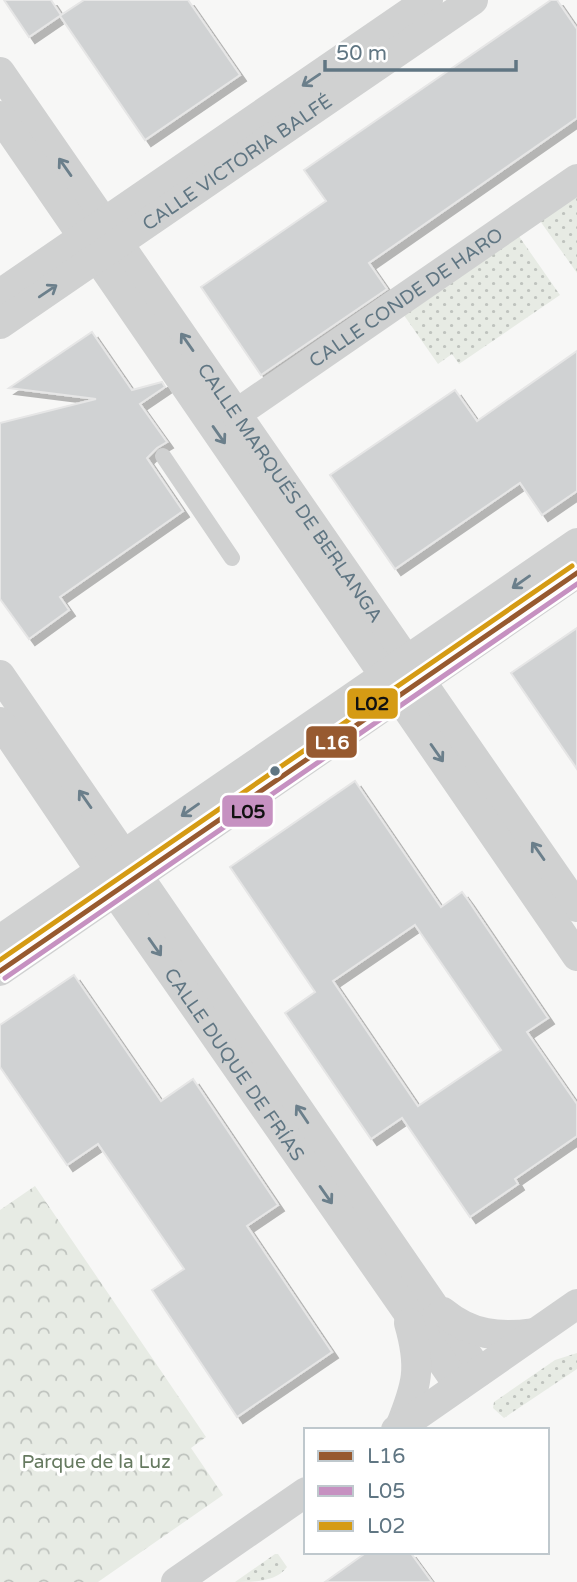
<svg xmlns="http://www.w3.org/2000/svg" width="577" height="1582" viewBox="0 0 577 1582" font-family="'Varela Round',sans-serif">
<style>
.grass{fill:url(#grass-dots)}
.park{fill:url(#park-crowns)}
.building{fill:#d0d2d3;stroke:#e6e6e6;stroke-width:2;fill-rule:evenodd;filter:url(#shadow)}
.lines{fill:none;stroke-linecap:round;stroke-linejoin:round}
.lane{stroke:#d0d1d1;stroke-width:16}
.street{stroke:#d0d1d1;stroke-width:30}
.bus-1-casing{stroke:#fff;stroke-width:10}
.bus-2-casing{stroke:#fff;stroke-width:10}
.bus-3-casing{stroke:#fff;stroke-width:10}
.bus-1{stroke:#975a30;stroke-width:5}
.bus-2{stroke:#c691c1;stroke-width:5}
.bus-3{stroke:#d59b14;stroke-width:5}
.oneway{stroke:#6b7f8b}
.bus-dot{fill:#607683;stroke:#fff;stroke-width:2.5}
.labels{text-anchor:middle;stroke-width:7;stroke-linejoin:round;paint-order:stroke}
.street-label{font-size:19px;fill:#607683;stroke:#fff}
.park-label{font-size:19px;fill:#667a60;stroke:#fff}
.line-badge{stroke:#fff;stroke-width:2.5}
.badge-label{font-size:19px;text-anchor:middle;font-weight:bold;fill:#fff}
.pale-badge-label{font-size:19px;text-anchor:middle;font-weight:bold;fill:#111}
</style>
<defs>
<pattern id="grass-dots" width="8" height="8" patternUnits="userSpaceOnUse" patternTransform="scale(1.75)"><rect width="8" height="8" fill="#e7ebe4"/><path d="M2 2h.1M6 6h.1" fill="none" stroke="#bfc3be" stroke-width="1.8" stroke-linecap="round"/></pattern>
<pattern id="park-crowns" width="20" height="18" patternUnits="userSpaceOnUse" patternTransform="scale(1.75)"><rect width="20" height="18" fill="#e7ebe4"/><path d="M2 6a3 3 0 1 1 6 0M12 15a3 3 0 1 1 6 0" fill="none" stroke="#bfc3be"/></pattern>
<filter id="shadow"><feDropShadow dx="6" dy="6" stdDeviation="0" flood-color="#0004"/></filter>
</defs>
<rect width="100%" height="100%" fill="#f7f7f6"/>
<path class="grass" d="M577,191V273L538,218Z
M516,232L560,295L459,364L452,354L438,364L401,311Z
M577,1353V1369L504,1418L493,1408L494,1402L555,1360Z
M275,1554H278L287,1567C276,1582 254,1582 235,1582Z"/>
<path class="park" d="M35,1186L206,1437L191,1448L223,1495L98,1582H0V1210Z"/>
<path class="building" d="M4,0H51L61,15L84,0H188L240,75L145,140L60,16L29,37Z
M551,0H557L577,29V118L369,263L387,289L261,375L201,287L326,201L304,170Z
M92,332L132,390L162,382L165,387L140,404L167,442L157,448L147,458L183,511L60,597L69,610L29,639L0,599V423L96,399L9,388Z
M577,351V491L542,515L520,483L395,569L330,475L455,390L477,421Z
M577,628V769L511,673Z
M355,781L441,907L462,892L468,900L548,1018L527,1032L577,1104V1136L515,1179L518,1184L470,1217L402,1118L371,1139L285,1013L315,992L230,867ZM415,925L501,1050L418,1106L333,981Z
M74,975L161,1101L193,1079L278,1205L247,1226L332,1352L237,1417L152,1290L184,1269L98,1144L67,1165L0,1067V1025Z
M367,1552H410L432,1582H325Z"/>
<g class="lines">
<path class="lane" d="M163,456L232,558"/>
<g class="street">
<path id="s1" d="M0,72L577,907"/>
<path d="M0,116L577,956"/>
<path d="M0,294L428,0"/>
<path id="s2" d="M0,324L473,0"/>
<path id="s3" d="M236,414L577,179"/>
<path d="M0,675L479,1372"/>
<path id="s4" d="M0,722L115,892L459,1386"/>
<path d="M0,940L577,543"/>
<path d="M0,971L577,573"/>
<path d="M443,1312C471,1335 499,1338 534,1333"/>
<path d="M400,1427C417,1385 422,1368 409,1323"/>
<path d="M396,1430L577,1304"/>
<path d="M176,1582L306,1492"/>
</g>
<g class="bus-1-casing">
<path id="bus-1" d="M0,971L577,573"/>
</g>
<g class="bus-2-casing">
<path id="bus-2" d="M5,978L577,584"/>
</g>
<g class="bus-3-casing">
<path id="bus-3" d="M0,960L572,566"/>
</g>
<use href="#bus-1" class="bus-1"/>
<use href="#bus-2" class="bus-2"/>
<use href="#bus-3" class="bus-3"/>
</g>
<defs><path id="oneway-shaft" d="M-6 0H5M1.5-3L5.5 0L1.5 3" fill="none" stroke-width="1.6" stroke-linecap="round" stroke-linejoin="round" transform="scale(1.75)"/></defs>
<g class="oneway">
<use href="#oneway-shaft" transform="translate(311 80) rotate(146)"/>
<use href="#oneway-shaft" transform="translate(65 167) rotate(-125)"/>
<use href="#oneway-shaft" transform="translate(48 291) rotate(-34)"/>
<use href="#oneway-shaft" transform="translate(187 342) rotate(-125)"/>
<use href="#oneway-shaft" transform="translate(219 435) rotate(55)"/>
<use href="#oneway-shaft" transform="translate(521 582) rotate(145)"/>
<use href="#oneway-shaft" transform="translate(437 753) rotate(55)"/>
<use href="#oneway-shaft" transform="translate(85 799) rotate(-125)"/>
<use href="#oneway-shaft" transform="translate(190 810) rotate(145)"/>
<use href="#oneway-shaft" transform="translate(538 851) rotate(-125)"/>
<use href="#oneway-shaft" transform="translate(155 947) rotate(55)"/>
<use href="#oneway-shaft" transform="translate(302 1114) rotate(-124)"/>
<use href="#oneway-shaft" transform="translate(326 1195) rotate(55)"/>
</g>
<circle class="bus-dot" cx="275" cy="771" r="6"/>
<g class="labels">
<g class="street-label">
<text dy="7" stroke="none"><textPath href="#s2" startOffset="287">CALLE VICTORIA BALFÉ</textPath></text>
<text dy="7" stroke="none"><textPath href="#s3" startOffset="206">CALLE CONDE DE HARO</textPath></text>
<text dy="7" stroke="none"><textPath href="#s1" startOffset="511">CALLE MARQUÉS DE BERLANGA</textPath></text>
<text dy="7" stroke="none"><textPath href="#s4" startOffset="415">CALLE DUQUE DE FRÍAS</textPath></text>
</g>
<g class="park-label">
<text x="96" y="1468">Parque de la Luz</text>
</g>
</g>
<g class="line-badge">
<rect x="346" y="687" width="53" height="33" rx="7" fill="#d59b14"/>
<rect x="305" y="725" width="53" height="34" rx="7" fill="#975a30"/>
<rect x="221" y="794" width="53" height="34" rx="7" fill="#c691c1"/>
</g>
<g class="badge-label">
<text x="332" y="749">L16</text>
</g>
<g class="pale-badge-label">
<text x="372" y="710">L02</text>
<text x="248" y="818">L05</text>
</g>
<rect x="304" y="1428" width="245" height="126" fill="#ffffff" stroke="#bfc8cd" stroke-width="2"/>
<rect x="318" y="1451" width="35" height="10" fill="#975a30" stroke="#bfc8cd" stroke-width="2"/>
<text x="367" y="1463" font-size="21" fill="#607683">L16</text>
<rect x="318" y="1486" width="35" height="10" fill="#c691c1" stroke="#bfc8cd" stroke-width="2"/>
<text x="367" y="1498" font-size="21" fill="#607683">L05</text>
<rect x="318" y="1521" width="35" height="10" fill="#d59b14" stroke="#bfc8cd" stroke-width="2"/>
<text x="367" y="1533" font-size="21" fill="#607683">L02</text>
<path d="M325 60v10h191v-10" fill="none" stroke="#607683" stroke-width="3.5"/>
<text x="336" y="60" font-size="21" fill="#607683" stroke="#ffffff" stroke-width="5" paint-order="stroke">50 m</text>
</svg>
